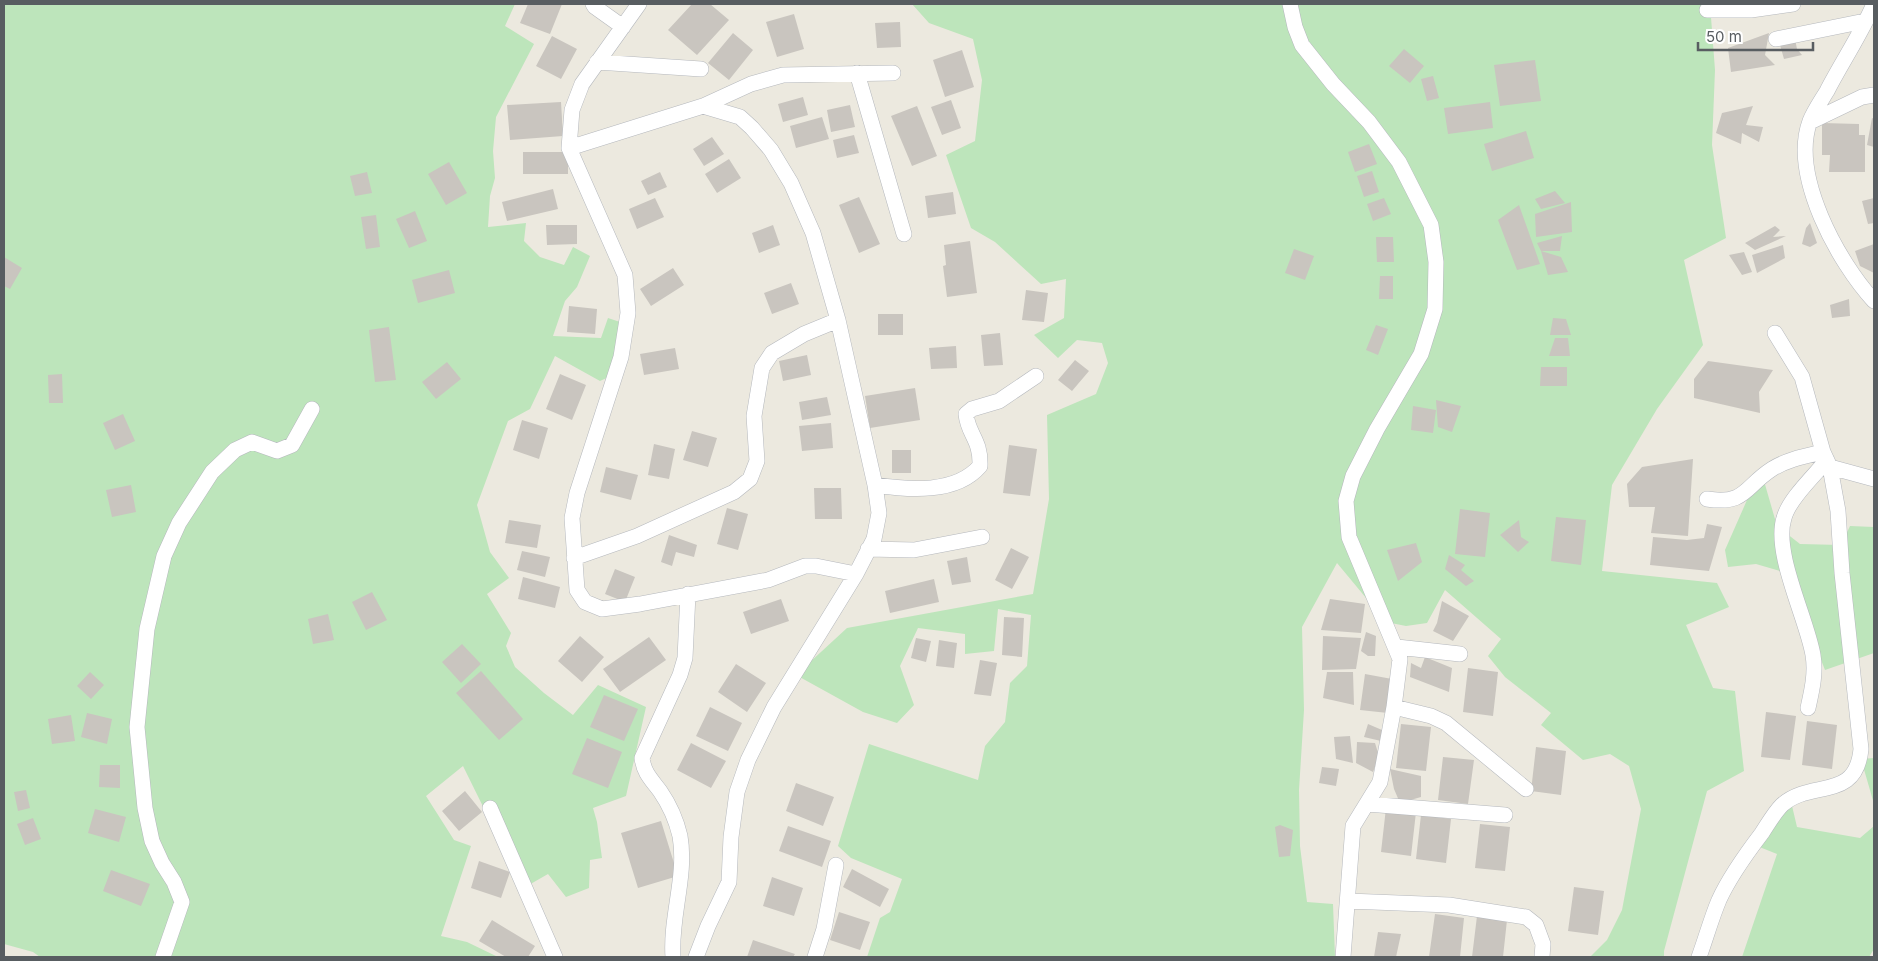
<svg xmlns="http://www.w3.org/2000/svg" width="1878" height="961" viewBox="0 0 1878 961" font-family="Inter,sans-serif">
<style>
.green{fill:#bde5bb}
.building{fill:#c9c5bf}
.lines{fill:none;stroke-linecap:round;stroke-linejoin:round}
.minor-casing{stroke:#b5b8bd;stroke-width:16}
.minor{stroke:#fff;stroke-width:15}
</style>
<rect width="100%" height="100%" fill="#ece9df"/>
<path class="green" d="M4,4H515L505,26L534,44L496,117L493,151L495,178L490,196L488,227L526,223L524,241L540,257L564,265L573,247L590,256L577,287L565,301L553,336L601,338L608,318L626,324L613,375L600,381L555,356L530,409L508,421L477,505L490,552L509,578L487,594L511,633L506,646L515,667L544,693L573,715L598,685L646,707L626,796L593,808L597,822L602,858L590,860L589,888L566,897L548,874L527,886L498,837L463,766L426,796L454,840L471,846L441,936L467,942L498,957H40L33,952L4,944Z
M912,4H1710L1715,70L1712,145L1726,238L1684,260L1703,345L1657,409L1612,485L1602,571L1717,583L1729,607L1686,625L1713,688L1735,691L1744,771L1707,791L1664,951V957H1590L1607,940L1622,910L1641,809L1629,766L1610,754L1583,760L1541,725L1551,713L1505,677L1488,656L1501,639L1445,590L1427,623L1406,626L1386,622L1337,563L1302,627L1304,710L1299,790L1300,846L1307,902L1333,904L1335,957H867L880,918L890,912L902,879L851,858L838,846L869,744L978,780L985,746L1005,722L1010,683L1027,666L1031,615L998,609L994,651L965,654V634L918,628L900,666L914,705L897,723L863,712L796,675L847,628L1033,594L1049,499L1047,415L1096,394L1108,363L1102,343L1077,340L1058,358L1034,335L1064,318L1066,279L1041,284L995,242L971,228L946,155L975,141L982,80L973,39L929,23Z
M1764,481L1777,526L1800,544L1841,545L1850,526L1874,527V653L1825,670L1787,573L1756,564L1728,567L1725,550L1747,500Z
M1874,758V804L1861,759Z
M1789,793L1797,827L1860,838L1874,826V949L1869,957H1742L1777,854L1752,844L1771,806Z"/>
<path class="building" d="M528,4H562L550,34L520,23Z
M692,4H710L729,20L697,55L668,30Z
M794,14L804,49L777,57L766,22Z
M900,22L901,47L877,48L875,23Z
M733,33L753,50L729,80L708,63Z
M1769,33L1765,55L1775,65L1731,72L1728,48Z
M552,36L577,49L561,79L536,66Z
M1795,39L1797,49L1802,55L1784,59L1780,45Z
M1404,49L1424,66L1410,83L1389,66Z
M962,50L974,87L945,97L933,60Z
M1535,60L1541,101L1500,106L1494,65Z
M1433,76L1439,98L1427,101L1421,79Z
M803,97L808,115L783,122L778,104Z
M951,100L961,128L942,135L931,107Z
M561,102L563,136L510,140L507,105Z
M1490,102L1493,128L1448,134L1444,108Z
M850,105L855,127L831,132L827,110Z
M917,106L937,156L912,166L891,116Z
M1753,106L1746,125L1763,127L1759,142L1742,133L1741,144L1716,133L1722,113Z
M822,117L829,139L796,148L790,126Z
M1872,118L1874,119V147L1867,145Z
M1822,123L1859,124V135H1865V172H1829L1830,155H1822Z
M1526,131L1534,158L1492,171L1484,144Z
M854,135L859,153L837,158L833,140Z
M712,137L724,154L704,166L693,149Z
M1369,144L1377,164L1355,172L1348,152Z
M523,152H568V174H523Z
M729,159L741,178L717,193L705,174Z
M449,162L467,193L446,205L428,174Z
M1372,171L1379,192L1364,197L1357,176Z
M367,172L372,193L355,196L350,176Z
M660,172L667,187L648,195L641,181Z
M553,189L558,209L507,221L502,202Z
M1555,191L1565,203L1541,209L1535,199Z
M953,192L956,214L928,218L925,196Z
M859,197L880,244L859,253L839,205Z
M655,198L664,217L637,229L629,209Z
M1384,198L1391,214L1373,221L1367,204Z
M1874,198V223L1868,224L1862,201Z
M1571,202L1572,232L1536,237L1535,214Z
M1519,205L1540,264L1517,270L1498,220Z
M415,211L427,241L409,248L396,219Z
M376,215L380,247L366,249L361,217Z
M1810,223L1817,243L1810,247L1802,244L1806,228Z
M546,225H577V244L547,245Z
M773,225L780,245L759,253L752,233Z
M1775,226L1780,230L1773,237L1786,236L1755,250L1745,243Z
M1562,236L1560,251H1541L1537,243Z
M1376,237H1393L1394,262H1377Z
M970,241L977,293L947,297L943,266L946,265L944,245Z
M1874,244V273L1860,266L1855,251Z
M1783,245L1785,258L1757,273L1752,255Z
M1294,249L1314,256L1305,280L1285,273Z
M1541,251L1561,257L1568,272L1548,275Z
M1744,252L1752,272L1742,275L1729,255Z
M4,257L22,268L10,289L4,286Z
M673,268L684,285L651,306L640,289Z
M449,270L455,293L418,303L412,280Z
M1380,276H1393V299H1379Z
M791,283L799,304L772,314L764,293Z
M1026,290L1048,293L1044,322L1022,320Z
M1849,299L1850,316L1832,318L1830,305Z
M569,306L597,309L595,334L567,332Z
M878,314H903V335H878Z
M1553,318L1566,319L1571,335H1550Z
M1376,325L1388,329L1378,355L1366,350Z
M389,327L396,380L375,382L369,330Z
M1000,333L1003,365L984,366L981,335Z
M1555,338H1568L1570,356H1549Z
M956,346L957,368L931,369L929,348Z
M675,348L679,369L644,375L640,354Z
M807,355L811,375L783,381L779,361Z
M1075,360L1089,371L1072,391L1058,380Z
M1708,361L1773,370L1759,392L1760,413L1694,398V379Z
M447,362L461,379L436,399L422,382Z
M1541,367H1567V386H1540Z
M62,374L63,403H49L48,375Z
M560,374L586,385L572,420L546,409Z
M915,388L920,420L870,428L865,396Z
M827,397L831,415L802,420L799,402Z
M1436,400L1461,406L1452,432L1438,427Z
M1413,406L1436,410L1433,433L1411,430Z
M123,414L135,441L115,450L103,423Z
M522,420L548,428L539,459L513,450Z
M831,423L833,448L802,451L799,426Z
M692,431L717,438L708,467L683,460Z
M654,444L675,449L669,479L648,475Z
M1009,445L1037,449L1030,496L1003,493Z
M892,450H911V473H892Z
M1693,459L1688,536L1651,533L1655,507H1629L1627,484L1642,467Z
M606,467L638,475L631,500L600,492Z
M131,485L136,512L112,517L106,490Z
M814,488H841L842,519H815Z
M727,508L748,514L738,550L717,544Z
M1460,509L1490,513L1485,557L1455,554Z
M1556,517L1586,520L1581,565L1551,561Z
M509,520L541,525L537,548L505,543Z
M1519,520L1521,537L1529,542L1518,552L1500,535Z
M1707,524L1722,527L1709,571L1650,565L1653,537L1687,540L1704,538Z
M669,535L697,545L694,557L676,552L672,566L661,562Z
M1416,543L1422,562L1398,581L1387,550Z
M1011,548L1029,557L1012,589L995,580Z
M522,551L550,557L545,577L517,570Z
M1449,555L1465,565L1461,570L1474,581L1466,586L1445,569Z
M967,557L971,582L952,585L947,561Z
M615,569L635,577L625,602L605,594Z
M523,577L560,587L555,608L518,599Z
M934,579L939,602L890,613L885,591Z
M372,592L387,620L366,630L352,602Z
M781,599L789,621L751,634L743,612Z
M1330,599L1365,604L1361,633L1321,630Z
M1442,601L1469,616L1453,641L1433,631L1437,623Z
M328,614L334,640L313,644L308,619Z
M1004,617L1024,618L1022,657L1002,655Z
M1366,632L1376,636L1375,656H1368L1361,651Z
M580,636L604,657L582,682L558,661Z
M1323,636L1361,638L1356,669L1322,670Z
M649,637L666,660L620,692L603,669Z
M916,638L931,641L926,662L911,658Z
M939,640L957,643L954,668L936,666Z
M462,644L481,664L461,683L442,662Z
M1425,657L1452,668L1449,692L1410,677L1411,663L1421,668Z
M980,660L997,663L991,696L974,694Z
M736,664L766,683L747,712L718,692Z
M1468,668L1498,672L1493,716L1463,712Z
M481,671L523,719L499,740L456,693Z
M90,672L104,685L91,699L77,686Z
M1327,672H1353L1354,705L1323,698Z
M1365,674L1392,679L1388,713L1360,710Z
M604,695L638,709L624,741L590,727Z
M710,707L742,723L728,751L696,736Z
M1766,712L1796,716L1790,760L1761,757Z
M87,713L112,719L107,744L81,737Z
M71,715L75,741L52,744L48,719Z
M1807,721L1837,725L1832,769L1802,765Z
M1368,724L1382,730L1381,741L1364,737Z
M1401,724L1431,727L1426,771L1396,768Z
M1350,736L1353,763L1336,759L1334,737Z
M587,738L622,752L608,788L572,774Z
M1357,742L1375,743L1379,756L1373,772L1356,763Z
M691,743L726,761L711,788L677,770Z
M1536,747L1566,751L1561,795L1531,791Z
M1443,757L1474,760L1468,804L1438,800Z
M100,765H120V788L99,787Z
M1322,767L1339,769L1336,786L1319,783Z
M1390,769L1421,776V797L1400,803L1394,789Z
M796,783L834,797L823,826L786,811Z
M26,790L30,808L18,811L14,792Z
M465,791L482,812L459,831L442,811Z
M1386,808L1416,812L1411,856L1381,852Z
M95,809L126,817L119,842L88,833Z
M1421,815L1451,819L1446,863L1416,859Z
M33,818L41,839L25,845L17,824Z
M661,821L678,876L638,888L621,833Z
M1480,824L1510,827L1505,871L1475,868Z
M1280,825L1293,830L1290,856L1279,857L1275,827Z
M788,826L831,841L822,867L779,851Z
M479,861L510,872L501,898L471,888Z
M852,869L889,889L880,907L843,887Z
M111,870L150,884L141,906L103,891Z
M772,877L803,888L794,916L763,906Z
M1574,887L1604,891L1598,935L1568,931Z
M839,912L870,922L860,950L830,940Z
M1435,914L1464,918L1460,957H1429Z
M1477,916L1507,920L1503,957H1472Z
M492,920L535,946L528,957H506L479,941Z
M1378,932L1401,934L1396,957H1374Z
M753,940L795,954L793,957H747Z"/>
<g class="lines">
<g class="minor-casing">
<path id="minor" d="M593,4L595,7L623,27
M1290,4L1295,27L1302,45L1333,84L1369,122L1399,162L1431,225L1436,262L1435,309L1421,354L1377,429L1353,476L1346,501L1349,537L1400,659L1394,707L1380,782L1353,826L1343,957
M1874,4C1861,34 1842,62 1827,91C1821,101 1814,111 1810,121C1790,175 1838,262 1874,301
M1707,10H1751L1793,4
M1776,39L1865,21
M597,62L701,69
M857,73L904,234
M703,106L751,84L783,75L893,73
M1810,122L1862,97L1874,95
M569,148L572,110L582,84L639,4
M1830,467L1874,479
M875,485C909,490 956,494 980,466C981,439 968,435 966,414L972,409L999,401L1036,376
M1707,499C1746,505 1744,487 1772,469C1788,459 1806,456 1823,452
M868,549L914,550L982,537
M574,558L637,536L734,492L750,479L757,461L754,416L762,368L772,353L804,334L838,320
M1397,647L1460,654
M1394,707L1431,716L1446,723L1526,789
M1808,708C1812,690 1816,673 1813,655C1807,619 1773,553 1784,518C1789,499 1815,475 1827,460
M1367,804L1505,815
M490,808L555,957
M1348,901L1449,905L1526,917L1536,925L1543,944L1542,957
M163,957L182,902L174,882L162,863L152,841L145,808L137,727L147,629L164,556L179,523L212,472L235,450L252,442L277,451L292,445L312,409
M673,957C670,917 687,876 680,836C676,819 669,804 660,791C651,779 644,773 642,758L680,675L685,658L688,594
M696,957L708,926L729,882L731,837L737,792L748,760L774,707L856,574L874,539L879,513L875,485L838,320L813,233L791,183L771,150L752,128L740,117L703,106L569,148L625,275L628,313L621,357L577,493L572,518L577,590L585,602L602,609L640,604L768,580L805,566H816L856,574
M815,957L824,929L836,865
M1699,957C1706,938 1711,919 1719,900C1730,876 1746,854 1762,833C1768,824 1774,813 1782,805C1811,779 1856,802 1861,749L1842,573L1838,511L1830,467L1823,452L1802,377L1775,333"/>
</g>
<use href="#minor" class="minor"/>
</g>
<rect width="1878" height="961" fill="none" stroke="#585d61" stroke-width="10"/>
<path d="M1698 42v8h115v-8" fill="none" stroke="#585d61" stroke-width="2.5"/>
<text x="1706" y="42" font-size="15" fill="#585d61" stroke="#ffffff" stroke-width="4" paint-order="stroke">50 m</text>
</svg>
